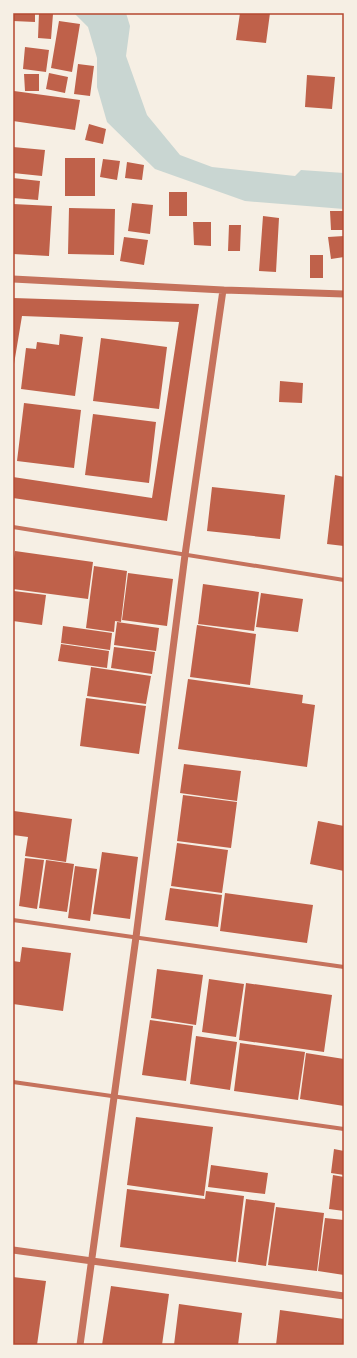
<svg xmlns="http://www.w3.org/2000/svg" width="357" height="1358" viewBox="0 0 357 1358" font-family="'Space Grotesk',sans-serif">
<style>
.water{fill:#c9d6d2}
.building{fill:#bf614a}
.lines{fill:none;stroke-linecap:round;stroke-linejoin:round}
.minor{stroke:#c5725c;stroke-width:4}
.tertiary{stroke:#c5725c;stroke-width:7}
.neatline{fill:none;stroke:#b5482f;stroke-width:1.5}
</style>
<rect width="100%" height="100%" fill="#f6efe4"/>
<path class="water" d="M74,13H126L130,26L126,56L147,115L180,155L212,167L295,176L301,170L344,173V209L245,201L155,169L107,122L97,87V58L88,27Z"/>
<path class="building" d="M14,13H35V22L13,21Z
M39,13L53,14L51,39L38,38Z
M240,13H270L266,43L236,40Z
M59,21L80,24L72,72L51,68Z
M25,47L49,50L46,72L23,69Z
M78,64L94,66L90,96L74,94Z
M49,73L68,77L65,93L46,89Z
M24,74H39V91H25Z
M307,75L335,77L332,109L305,107Z
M14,91L80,100L75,130L13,121Z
M89,124L106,129L103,144L85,140Z
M13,147L45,150L42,176L13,173Z
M65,158H95V196H65Z
M103,159L120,161L117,180L100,177Z
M127,162L144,165L142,180L125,178Z
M13,178L40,181L38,200L13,198Z
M169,192H187V216H169Z
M132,203L153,205L150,234L128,231Z
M13,204L52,206L49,256L13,254Z
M69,208L115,209L114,255L68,254Z
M330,211H344V230H331Z
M263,216L279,218L276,272L259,271Z
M193,222H211V246L194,245Z
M229,225H241L240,251H228Z
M344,236V257L331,259L328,237Z
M124,237L148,240L144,265L120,261Z
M310,255H323V278H310Z
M13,298L199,304L167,521L13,498V477L152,498L179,322L22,316L13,370Z
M60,334L83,337L75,396L21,389L26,348L36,349L37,342L59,345Z
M101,338L167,347L159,409L93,401Z
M280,381L303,383L302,403L279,402Z
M24,403L81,410L74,468L17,461Z
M93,414L156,422L149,483L85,475Z
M335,475L344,477V546L327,544Z
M212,487L285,495L280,539L207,531Z
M15,551L93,562L88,599L13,589V566Z
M94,566L127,571L121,622L115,621L114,632L86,628Z
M128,573L173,579L167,626L122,620Z
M203,584L259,592L254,631L198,624Z
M14,591L46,595L42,625L13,621Z
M261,593L303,599L298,632L256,627Z
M117,622L159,628L156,651L114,645Z
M197,625L256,634L250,685L190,677Z
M63,626L112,633L110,650L61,643Z
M61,644L109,651L107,668L58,661Z
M114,647L155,652L152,674L111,668Z
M91,667L151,676L146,704L87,696Z
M188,679L303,695L302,703L315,705L307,767L178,749Z
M86,698L146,706L139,754L80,746Z
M184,764L241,771L237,801L180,793Z
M183,795L237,802L231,848L177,841Z
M14,811L72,819L66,862L25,856L28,837L13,835Z
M318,821L344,826V871L310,864Z
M177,843L228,850L222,893L171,886Z
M102,852L138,857L130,919L93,914Z
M25,858L44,860L37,909L19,906Z
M46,860L74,864L67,912L39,908Z
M75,866L97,869L90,921L68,918Z
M170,888L222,895L218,927L165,920Z
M225,893L313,905L307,943L220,931Z
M22,947L71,953L63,1011L13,1004V961L20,962Z
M157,969L203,975L196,1025L151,1018Z
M209,979L244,984L236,1037L202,1032Z
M246,983L332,995L324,1052L239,1040Z
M150,1020L193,1026L186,1081L142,1075Z
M196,1036L237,1042L230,1090L190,1084Z
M240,1043L305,1052L298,1100L234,1091Z
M306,1053L344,1059V1106L300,1099Z
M136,1117L213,1127L204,1196L127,1185Z
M334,1149L344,1151V1175L331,1173Z
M211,1165L268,1173L265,1194L208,1187Z
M333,1175L344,1177V1211L329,1209Z
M127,1189L205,1199L206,1191L244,1196L236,1262L120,1247Z
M246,1199L275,1203L266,1266L238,1262Z
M276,1207L324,1213L317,1271L268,1265Z
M325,1218L344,1220V1275L318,1271Z
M13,1277L46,1281L37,1345H13Z
M111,1286L169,1294L162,1345H102Z
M179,1304L242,1313L238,1345H174Z
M280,1310L344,1319V1345H276Z"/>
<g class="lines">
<path class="minor" d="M13,527L344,580
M13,920L344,967
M13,1082L344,1129"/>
<path class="tertiary" d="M13,279L223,290L344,294
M13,1250L344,1296
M80,1345L136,937L185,555L223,290"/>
</g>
<rect width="357" height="1358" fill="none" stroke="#f6efe4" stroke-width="28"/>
<rect x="14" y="14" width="329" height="1330" class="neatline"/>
</svg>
